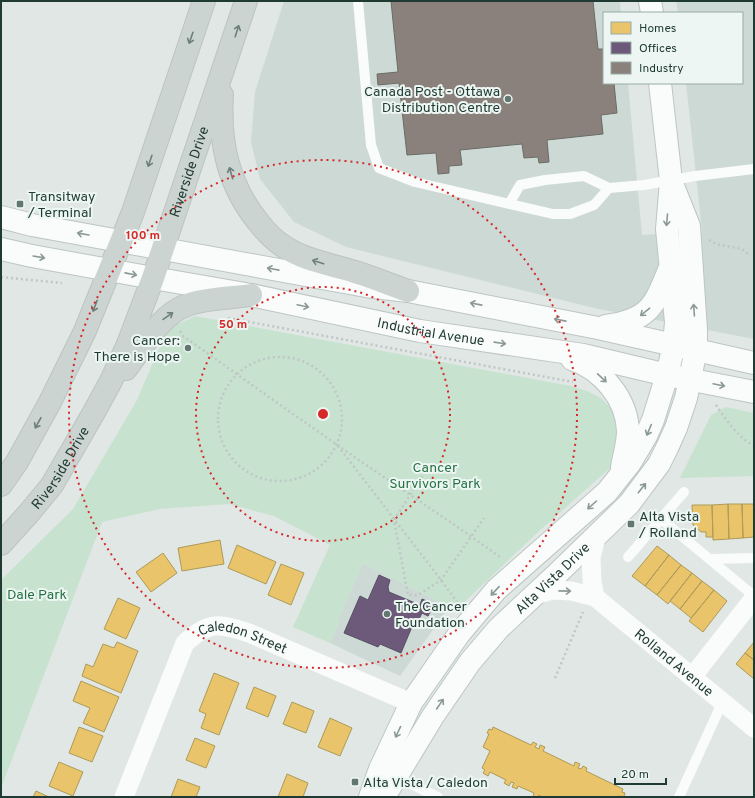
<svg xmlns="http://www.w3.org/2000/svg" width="755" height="798" viewBox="0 0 755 798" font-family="Overpass,sans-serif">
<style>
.built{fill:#cdd9d4}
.green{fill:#c8e2d0}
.homes{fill:#e9c46a;stroke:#ac9b59}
.offices{fill:#6d597a;stroke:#555064}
.industry{fill:#8a817c;stroke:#6a6c66}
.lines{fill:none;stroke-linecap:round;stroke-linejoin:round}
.secondary-casing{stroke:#bcc6c2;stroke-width:24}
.primary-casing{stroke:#bac4c1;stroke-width:24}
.path{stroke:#bec7c5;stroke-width:2.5;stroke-dasharray:2 3;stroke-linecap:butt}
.lane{stroke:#fafbfb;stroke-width:10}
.street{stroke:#fafbfb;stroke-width:19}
.secondary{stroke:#fafbfb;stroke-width:22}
.primary{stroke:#ccd4d2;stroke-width:22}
.oneway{stroke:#6c7f7a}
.oneway2{stroke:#8c9a96}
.ring{fill:none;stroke:#d62828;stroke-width:2;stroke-dasharray:2 4}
.poi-dot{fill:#627770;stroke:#edf6f2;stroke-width:1.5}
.labels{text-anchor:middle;stroke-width:4;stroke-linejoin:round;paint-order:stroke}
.poi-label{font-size:14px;fill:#1e3a32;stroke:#edf6f2;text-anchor:start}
.street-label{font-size:14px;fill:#1e3a32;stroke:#edf6f2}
.park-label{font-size:14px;fill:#267244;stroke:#edf6f2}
.centre{fill:#d62828;stroke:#edf6f2;stroke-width:2}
.ring-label{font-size:12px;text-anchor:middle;font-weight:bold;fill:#d62828;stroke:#edf6f2;stroke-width:4;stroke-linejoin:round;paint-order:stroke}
</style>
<rect width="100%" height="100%" fill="#e0e7e4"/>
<path class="built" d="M284,1H620L621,13H604V83H628L642,235L702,231L686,83H742V13H678L676,1H754V339L594,308L346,247L294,222L260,179L251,142L255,92Z
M363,563L449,607L400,676L330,643L339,622H337Z"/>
<path class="green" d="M195,316L571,386L587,391L601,398L617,415L619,447L610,468L537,533L457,609L449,607L363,563L338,621H339L330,643L293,627L330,545L274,516L229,504L160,509L102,522L1,788V580L73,509L137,400L163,339L176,325Z
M726,407L754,413V476L680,478L711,415Z"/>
<path class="homes" d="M728,504H742L743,538L729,539Z
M728,504L729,539L713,540L712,505Z
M742,504H754V537L743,538Z
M692,505H712L713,537H706V532H701L693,525Z
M220,540L224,564L182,571L178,548Z
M237,545L276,562L266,584L228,568Z
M657,546L669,555L645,586L632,576Z
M163,553L177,573L151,592L136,572Z
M669,555L681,565L657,595L645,586Z
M281,564L304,573L291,605L268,595Z
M681,565L692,573L668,604L657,595Z
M692,573L702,581L680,609L670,601Z
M702,581L714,590L691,618L680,609Z
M714,590L727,601L703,632L689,621Z
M118,598L140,608L126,639L104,629Z
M117,642L138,651L121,693L82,676L86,664L93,667L103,644L114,648Z
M754,642V660L745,653Z
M745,653L754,660V679L736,664Z
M214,673L239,683L219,735L201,728L206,714L199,711Z
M81,681L119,697L104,732L83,723L90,708L73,701Z
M254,687L276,696L268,717L246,708Z
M292,702L314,711L306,733L283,724Z
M330,718L352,728L340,756L318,747Z
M79,727L103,736L92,762L69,753Z
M493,727L531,745L533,742L537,744L535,747L539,749L540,745L545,747L543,751L574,766L575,762L580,764L578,768L581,769L583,766L587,768L586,771L623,789L622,792L625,793L624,797L618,796V797H542L539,795L538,797H533L534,793L518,786L517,789L512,787L514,783L511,782L509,786L504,783L506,780L490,772L488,776L483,773L485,770L482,768L490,751L483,747L489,734L487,733L489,729L492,730Z
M195,738L215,746L206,768L186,760Z
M59,762L83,772L73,796L49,786Z
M287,774L308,783L303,797H278Z
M178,779L200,787L196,797H171Z
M36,791L49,797H33Z"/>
<path class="offices" d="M379,575L390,580L388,587L389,592L420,605L422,599L434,604L428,616L422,613L417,623L414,622L401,653L380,644L378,647L344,633L360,596L368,600Z"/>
<path class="industry" d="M391,1H593L598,49H604V83H614L617,113L601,115L603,134L547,140L549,162L539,163L538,157L524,158L522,144L460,150L462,165L449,166V173L438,174L436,153L407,155L399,83L378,85L377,74L398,72Z"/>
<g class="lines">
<g class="secondary-casing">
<g id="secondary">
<path d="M650,1L652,13"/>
<path d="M1,217L32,225L366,286L408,291L598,328L754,363"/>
<path id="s3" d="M1,249L32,256L153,278L251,295L420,331L583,355L667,375L754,392"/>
<path d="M606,326C649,320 654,307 669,270"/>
<path d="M572,359C602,369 627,399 628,431C628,443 624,455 622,467"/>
<path d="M370,797L380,769L411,703L459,634L496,590L607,492L630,463L646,436L653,420L667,375L674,345L676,322L667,229L671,181L660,83"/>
<path id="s4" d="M384,797L433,716L470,662L499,628L558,573L629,504L659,464L667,448L676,428L686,398L690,379L696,349V330L689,226L673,186"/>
</g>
</g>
<g class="primary-casing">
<g id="primary">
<path d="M222,95C219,143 228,185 259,223C266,232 274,240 283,246C302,259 324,263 345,269C367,275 388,284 408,291"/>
<path d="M126,369C142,348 161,314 187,305C204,298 232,298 251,295"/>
<path d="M1,485L17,462L49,404L85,331L133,212L204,1"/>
<path id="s5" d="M1,544L29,513L52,485L93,414L111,381L128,344L153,278L246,1"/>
</g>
</g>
<path class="path" d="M709,240L716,244L742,249L750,256
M1,277L62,283
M228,318L573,382
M180,331L183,336C234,372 284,408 336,444C390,482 446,518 500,557
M218 419a62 62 0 1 1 124 0a62 62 0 1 1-124 0Z
M716,405C726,420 738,437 754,446
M338,446L441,580L457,602
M425,472L394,520L408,595H418L441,580L484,518
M555,678L583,612"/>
<path class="lane" d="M358,1L371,145L379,168L415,182L553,214H570L594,205L609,188
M509,204L520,185L545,180L584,176L609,188L644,185L695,176L754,169
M661,519L754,596
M628,557L684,492
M709,559L754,558
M396,777L438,797
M679,797L722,703"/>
<g class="street">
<path id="s1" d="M534,595L553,590L571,591L595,597L754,728"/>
<path d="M595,597L592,581L591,558L596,537"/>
<path d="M692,677L754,598"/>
<path id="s2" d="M124,797L185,643C209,621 219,623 249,633L411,703"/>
</g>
<use href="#secondary" class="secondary"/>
<use href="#primary" class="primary"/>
</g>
<defs><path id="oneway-shaft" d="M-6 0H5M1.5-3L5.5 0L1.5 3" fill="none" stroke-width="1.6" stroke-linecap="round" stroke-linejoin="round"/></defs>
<g class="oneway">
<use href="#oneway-shaft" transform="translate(237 31) rotate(-72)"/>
<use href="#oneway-shaft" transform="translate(191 38) rotate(109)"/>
<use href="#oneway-shaft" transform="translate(150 161) rotate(109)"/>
<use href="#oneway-shaft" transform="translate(231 173) rotate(-106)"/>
<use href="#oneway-shaft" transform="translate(318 262) rotate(-162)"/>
<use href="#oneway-shaft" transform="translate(95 306) rotate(111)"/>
<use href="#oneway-shaft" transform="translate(168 316) rotate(-35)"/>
<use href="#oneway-shaft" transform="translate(38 423) rotate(119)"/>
</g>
<g class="oneway2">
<use href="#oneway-shaft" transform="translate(667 220) rotate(95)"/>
<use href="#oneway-shaft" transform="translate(83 234) rotate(-170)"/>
<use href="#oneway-shaft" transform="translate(39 257) rotate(10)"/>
<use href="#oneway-shaft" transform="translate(273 269) rotate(-169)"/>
<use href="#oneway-shaft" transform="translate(131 274) rotate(11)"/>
<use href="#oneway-shaft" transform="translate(476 304) rotate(-169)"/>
<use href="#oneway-shaft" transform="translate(303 306) rotate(12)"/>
<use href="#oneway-shaft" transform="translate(694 310) rotate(-94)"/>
<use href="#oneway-shaft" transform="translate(645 312) rotate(141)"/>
<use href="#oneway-shaft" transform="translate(560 320) rotate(-169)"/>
<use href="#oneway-shaft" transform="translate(500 343) rotate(8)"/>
<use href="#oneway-shaft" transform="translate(602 378) rotate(43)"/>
<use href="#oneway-shaft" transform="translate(719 385) rotate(12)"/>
<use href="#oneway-shaft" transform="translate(649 430) rotate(113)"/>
<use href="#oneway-shaft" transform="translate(642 488) rotate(-52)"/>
<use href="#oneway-shaft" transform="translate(592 505) rotate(138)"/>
<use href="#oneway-shaft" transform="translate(495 591) rotate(133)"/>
<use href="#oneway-shaft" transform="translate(565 591) rotate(1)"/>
<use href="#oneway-shaft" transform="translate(440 704) rotate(-56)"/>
<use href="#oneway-shaft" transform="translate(398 732) rotate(115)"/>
</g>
<g class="ring">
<circle cx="323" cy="414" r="127"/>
<circle cx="323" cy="414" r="254"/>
</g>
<g class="poi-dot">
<circle cx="508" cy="99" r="4"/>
<rect x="16" y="200" width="8" height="8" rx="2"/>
<circle cx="188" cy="348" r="4"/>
<rect x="627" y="520" width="8" height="8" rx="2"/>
<circle cx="387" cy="614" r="4"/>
<rect x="351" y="778" width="8" height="8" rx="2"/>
</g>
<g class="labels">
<g class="poi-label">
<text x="500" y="96" text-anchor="end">Canada Post - Ottawa<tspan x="500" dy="16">Distribution Centre</tspan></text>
<text x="28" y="201">Transitway<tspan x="28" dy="16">/ Terminal</tspan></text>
<text x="180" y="345" text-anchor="end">Cancer:<tspan x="180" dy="16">There is Hope</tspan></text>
<text x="639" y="521">Alta Vista<tspan x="639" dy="16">/ Rolland</tspan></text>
<text x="395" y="611">The Cancer<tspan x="395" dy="16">Foundation</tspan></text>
<text x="363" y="787">Alta Vista / Caledon</text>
</g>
<g class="street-label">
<text dy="5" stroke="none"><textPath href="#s5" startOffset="421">Riverside Drive</textPath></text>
<text dy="5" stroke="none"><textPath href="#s3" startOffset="438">Industrial Avenue</textPath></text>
<text dy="5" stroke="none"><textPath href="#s5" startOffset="97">Riverside Drive</textPath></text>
<text dy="5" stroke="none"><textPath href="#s4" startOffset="278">Alta Vista Drive</textPath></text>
<text dy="5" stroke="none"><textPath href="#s2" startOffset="230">Caledon Street</textPath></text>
<text dy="5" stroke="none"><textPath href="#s1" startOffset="165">Rolland Avenue</textPath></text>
</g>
<g class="park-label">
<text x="435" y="472">Cancer<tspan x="435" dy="16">Survivors Park</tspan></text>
<text x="37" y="599">Dale Park</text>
</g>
</g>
<circle cx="323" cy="414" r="6" class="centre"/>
<g class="ring-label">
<text x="143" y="239">100 m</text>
<text x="233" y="328">50 m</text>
</g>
<rect width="755" height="798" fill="none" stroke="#1e3a32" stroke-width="4"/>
<rect x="603" y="12" width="140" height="72" fill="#edf6f2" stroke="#9aaba5"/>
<rect x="611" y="22" width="20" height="12" fill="#e9c46a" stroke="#9aaba5"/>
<text x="639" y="32" font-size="12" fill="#1e3a32">Homes</text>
<rect x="611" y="42" width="20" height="12" fill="#6d597a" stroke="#9aaba5"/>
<text x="639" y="52" font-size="12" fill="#1e3a32">Offices</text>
<rect x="611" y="62" width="20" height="12" fill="#8a817c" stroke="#9aaba5"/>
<text x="639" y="72" font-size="12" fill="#1e3a32">Industry</text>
<path d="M615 778v6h51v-6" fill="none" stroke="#1e3a32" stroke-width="2"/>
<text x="621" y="778" font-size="12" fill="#1e3a32" stroke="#edf6f2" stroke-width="3" paint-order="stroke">20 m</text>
</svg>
